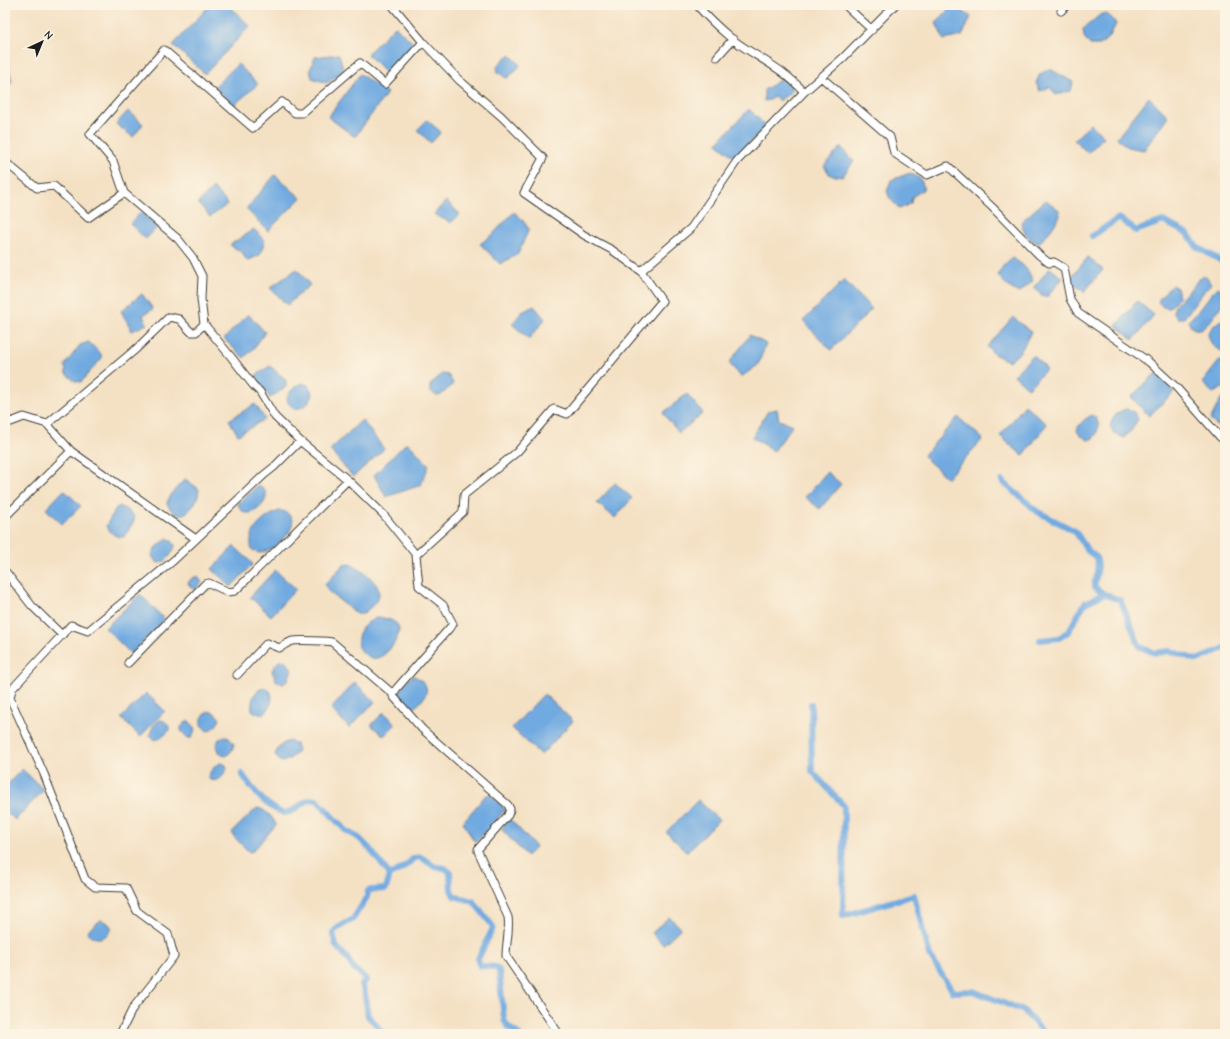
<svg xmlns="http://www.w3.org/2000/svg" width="1230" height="1039" viewBox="0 0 1230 1039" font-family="'Comic Neue',sans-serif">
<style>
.water{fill:#71aae1;stroke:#46637e}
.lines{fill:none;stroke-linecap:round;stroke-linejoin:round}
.canal{stroke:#71aae1;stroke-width:6}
.minor-casing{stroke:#3c3a35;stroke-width:9}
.minor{stroke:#fff;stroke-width:7}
</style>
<rect width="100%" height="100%" fill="#fcf5e5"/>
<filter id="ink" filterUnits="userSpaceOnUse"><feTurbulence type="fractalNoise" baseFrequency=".025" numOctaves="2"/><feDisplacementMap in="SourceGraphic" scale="8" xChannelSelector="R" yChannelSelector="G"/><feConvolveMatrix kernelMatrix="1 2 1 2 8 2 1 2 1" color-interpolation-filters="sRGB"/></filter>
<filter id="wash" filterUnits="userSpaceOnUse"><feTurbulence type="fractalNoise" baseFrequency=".012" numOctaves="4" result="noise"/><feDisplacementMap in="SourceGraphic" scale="16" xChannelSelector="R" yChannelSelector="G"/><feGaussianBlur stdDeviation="0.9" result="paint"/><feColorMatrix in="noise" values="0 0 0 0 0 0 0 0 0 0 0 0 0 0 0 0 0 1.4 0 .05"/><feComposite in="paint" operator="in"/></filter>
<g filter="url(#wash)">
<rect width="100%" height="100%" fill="#f4e1c4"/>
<path class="water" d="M210,5H228L250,26L205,74L173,45Z
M953,5L971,17L962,36L944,40L936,23Z
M1101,14H1106L1112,18L1116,24L1110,36L1100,45H1090L1084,37L1083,29Z
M395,26L414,44L386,73L367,54Z
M339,54L344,71L327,83L312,78L310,70L315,57Z
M510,55L519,63V67L509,77L506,78L498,72L497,66L504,59Z
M5,64L9,69L12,81L5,90Z
M238,64L258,84L233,106L214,87Z
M1050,69L1073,82L1071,91L1056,95L1050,87L1040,91L1036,83L1040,74Z
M360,74L387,93L355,137L328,117Z
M783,78L793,88L791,92L779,101L775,96L770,100L764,101V90Z
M1149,97L1168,116L1144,150L1127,147L1117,138Z
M749,109L766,126L735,158L717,143Z
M128,111L143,124L133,137L116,124Z
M427,120L441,132L431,143L417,130Z
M1090,124L1104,137L1088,153L1074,140Z
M841,147L854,161L842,177L830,175L824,166Z
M910,173L921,179L924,189L912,197L911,203L900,209L890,199L887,191L891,180Z
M275,175L301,198L268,231L246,209Z
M213,188L228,204L210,217L198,203Z
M1046,200L1059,210L1060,216L1051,230L1039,243C1028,240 1023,232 1021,222Z
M446,201L460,214L451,223L434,214Z
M141,212L158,227L146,239L130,224Z
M514,212L521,218L529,229L518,254L500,264L480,244L492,235Z
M254,229L265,240L260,255L247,261L242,252L230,245Z
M1088,257L1103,270L1084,292L1069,280Z
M1012,258C1023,264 1028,269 1033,281L1019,293C1010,289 1004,283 998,275L1003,266Z
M1050,268L1063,278L1046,298L1033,288Z
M297,269L310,285L287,305L270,288Z
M1204,275L1207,278L1211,284L1205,290L1184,318H1177L1173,311L1175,306L1199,279Z
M844,280L872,309L831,350L803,321Z
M1172,285L1177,288C1181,298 1176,302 1169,308L1163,307L1158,302L1159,299Z
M1218,287L1224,291L1225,299C1220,307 1210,325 1201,329C1199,329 1197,329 1195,329L1191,327L1188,321L1198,311L1212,293Z
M142,294L153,309L143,315L147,324L132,331L121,311Z
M1137,301L1154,315L1133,340L1116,326Z
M534,306L545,319L529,339L512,324L522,312Z
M248,314L265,332L255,347L244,358L224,339Z
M1013,317L1031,332C1025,344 1020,356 1008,361L994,354L987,347Z
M1225,318V352C1213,348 1211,345 1208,334C1212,326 1217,322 1225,318Z
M750,335L766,344L758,365L741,377L729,363Z
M89,342L101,354L102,358L81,382L75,381L66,374L65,365L80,345Z
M1033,355L1047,369L1028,388L1014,375Z
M1220,360L1225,363V387L1213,393L1202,383Z
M270,366L286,380V387L270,398L255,376Z
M1156,373L1174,392L1149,416L1131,397Z
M442,374L448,375L453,383L452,385L441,395L437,396L430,391V385Z
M302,383L308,385L313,394C310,403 304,408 294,409L288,403L287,398C290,391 294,386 302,383Z
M687,394L703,413L679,433L663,413Z
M1225,395V432L1210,420L1220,400Z
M255,404L265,419L238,435L229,420Z
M1025,405L1047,424L1023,456L1000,436Z
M777,409L779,420L793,425L774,451L752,437L768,411Z
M1126,409L1134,412L1138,419L1131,431L1124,438L1114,433L1110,427C1111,418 1118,411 1126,409Z
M1092,415L1096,418L1099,425C1097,432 1096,439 1088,440L1080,435L1077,431C1078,424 1086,418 1092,415Z
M958,417L983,439L947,478L923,456Z
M362,420L384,449L353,477L330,450Z
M407,442L429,465L421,485L386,497L374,475Z
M827,472L841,484L820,509L805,497Z
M185,479L199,489C199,504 179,530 167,503L170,495Z
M615,483L632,498L615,518L597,503Z
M257,486C283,492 246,530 238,504Z
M64,490L81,506L62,524L46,509Z
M120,506L130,512L135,518L134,521L124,537C114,537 111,533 106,526L116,508Z
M279,511C284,511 287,512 290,516C299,527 280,543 271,549C268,551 263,552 259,553L252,550C246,531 264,517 279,511Z
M167,538L171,540L175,545C173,556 158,573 152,555L155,549Z
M234,546L253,564L231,587L212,569Z
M350,564C361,569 384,584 378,598C376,604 368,609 363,614H357L329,592L325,585L343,565Z
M275,570L296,589L271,616L250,597Z
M197,576L202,582L195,590L189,585L188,583L191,579Z
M140,594L165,620L131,654L105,628Z
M378,617C398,620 405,626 393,645C389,650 383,657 377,658C373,659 370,658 368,656C354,649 355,633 367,623C370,621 374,619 378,617Z
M280,660L286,661L292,669L288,680L283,684L277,682L272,671L275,665Z
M414,676C435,685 426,700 412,709L407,708L398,695C402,687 406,679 414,676Z
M355,682L375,702L349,728L331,709Z
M265,688L270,691L272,696C272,708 264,721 252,710C251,700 254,689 265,688Z
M146,693L165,711L140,737L121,718Z
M544,694L573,721L541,755L512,728Z
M209,711L215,713L220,719C218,724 213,730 207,731L201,725C201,718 203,715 209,711Z
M383,713H385L396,724L385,735H383L371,725Z
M160,720C165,720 170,725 169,731L161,738L155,740L150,735C151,729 154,724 160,720Z
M187,721H189C195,726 197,732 191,738H188L181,731V727Z
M225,736L229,738L234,744C233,750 231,753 225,756L218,751L216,746L219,739Z
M291,741L296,744L298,750C294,757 289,760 281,762L277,758L275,754C279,747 282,742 291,741Z
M221,763L226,765L227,768C225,775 219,783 210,780L208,776C211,770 215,765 221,763Z
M22,769L44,790L15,820L5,810V787Z
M490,794L504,808V811L478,840L474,841L463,822L485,796Z
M698,800L719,820L687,852L666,832Z
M257,808C264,808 274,818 276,825L253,851L249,852L234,837L232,832Z
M510,819L536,847L527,856L502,830V828Z
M669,917L681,928L664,944H662L652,933Z
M101,920L108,923L112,928C107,939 95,942 87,932L88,930Z"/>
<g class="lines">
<path class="canal" d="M1092,236L1119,218L1136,231L1163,221L1188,234L1197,247L1225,263
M1002,481L1038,512L1075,531L1088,551L1096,557L1098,566L1094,587L1104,594L1120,600L1140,647L1155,653L1171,651L1197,660L1225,648
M1040,640L1059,638L1068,632L1085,603L1104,594
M811,704L812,771L844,806L843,916L914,895L930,956L953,992L973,991L1024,1011L1045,1034
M242,774C253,790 265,806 283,813C297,814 304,796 317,800L345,830L359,838L370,849L390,875L403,868L414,858L421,857L435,867L445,868L450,872L451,890L454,896L473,901L492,925L493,928L478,959V962L480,966L495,967L499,970L504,1019C506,1027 512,1030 519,1034
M383,1034L375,1023L368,1016L365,994L362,984L366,980L365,978L353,968L347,958L336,946L333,933L336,929L353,919L367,897L368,891L371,890L386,889L390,875"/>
</g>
</g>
<g filter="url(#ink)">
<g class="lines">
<g class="minor-casing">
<path id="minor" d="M392,5L423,42L459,80L501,116L543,158L524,193L584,235L612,250L641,271
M697,5C707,17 720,29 732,39C757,58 782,67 804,92
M845,5L872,30
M1061,11L1067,5
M717,57L733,39
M821,77L890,137L894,153L927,175L948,166L993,208L1039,255L1049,263L1054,262L1064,268L1070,299L1078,313L1149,362L1176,387L1220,437L1225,441
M5,162L37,188L54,186L88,218L124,193L178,239L193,258L202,276L201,299L204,324L232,358L253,385L260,392L275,417L300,441L348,480L383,514L416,555
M124,193L113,161L90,134L164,50L253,128L282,102L295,113H302L360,63L385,84L423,42
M5,418L11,422L24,417L47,424L136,349L169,317L179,319L191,332H196L204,324
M47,424L71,451L196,539
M5,517L71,451
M5,571L32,606L62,635L71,625L88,631L174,560L264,475L274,467L300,441
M62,635L12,689L10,698L44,774L85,879L95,887L126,888L137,911L168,934L174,956L133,1008L120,1034
M128,663L205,584L209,583L228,592L235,591L348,480
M237,675L267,643L279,648C284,646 288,642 293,641C298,640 329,641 332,642L393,694
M559,1034L506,956C506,943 510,930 508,917L478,851V849L508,815L510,809L508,805L422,729L393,696V694L397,688L453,624L443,605L419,586L416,555L463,512L464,495L517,452L536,430L554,409L567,414L662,301L641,271L691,228L737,161L804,92L843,58L895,5"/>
</g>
<use href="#minor" class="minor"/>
</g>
</g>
<rect width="1230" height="1039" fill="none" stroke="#fcf5e5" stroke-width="20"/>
<g transform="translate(42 42) rotate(44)" stroke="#fcf5e5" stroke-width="3" paint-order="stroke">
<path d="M0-3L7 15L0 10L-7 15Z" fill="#1c1c1c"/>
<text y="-6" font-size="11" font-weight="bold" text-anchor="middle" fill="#1c1c1c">N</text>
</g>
</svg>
